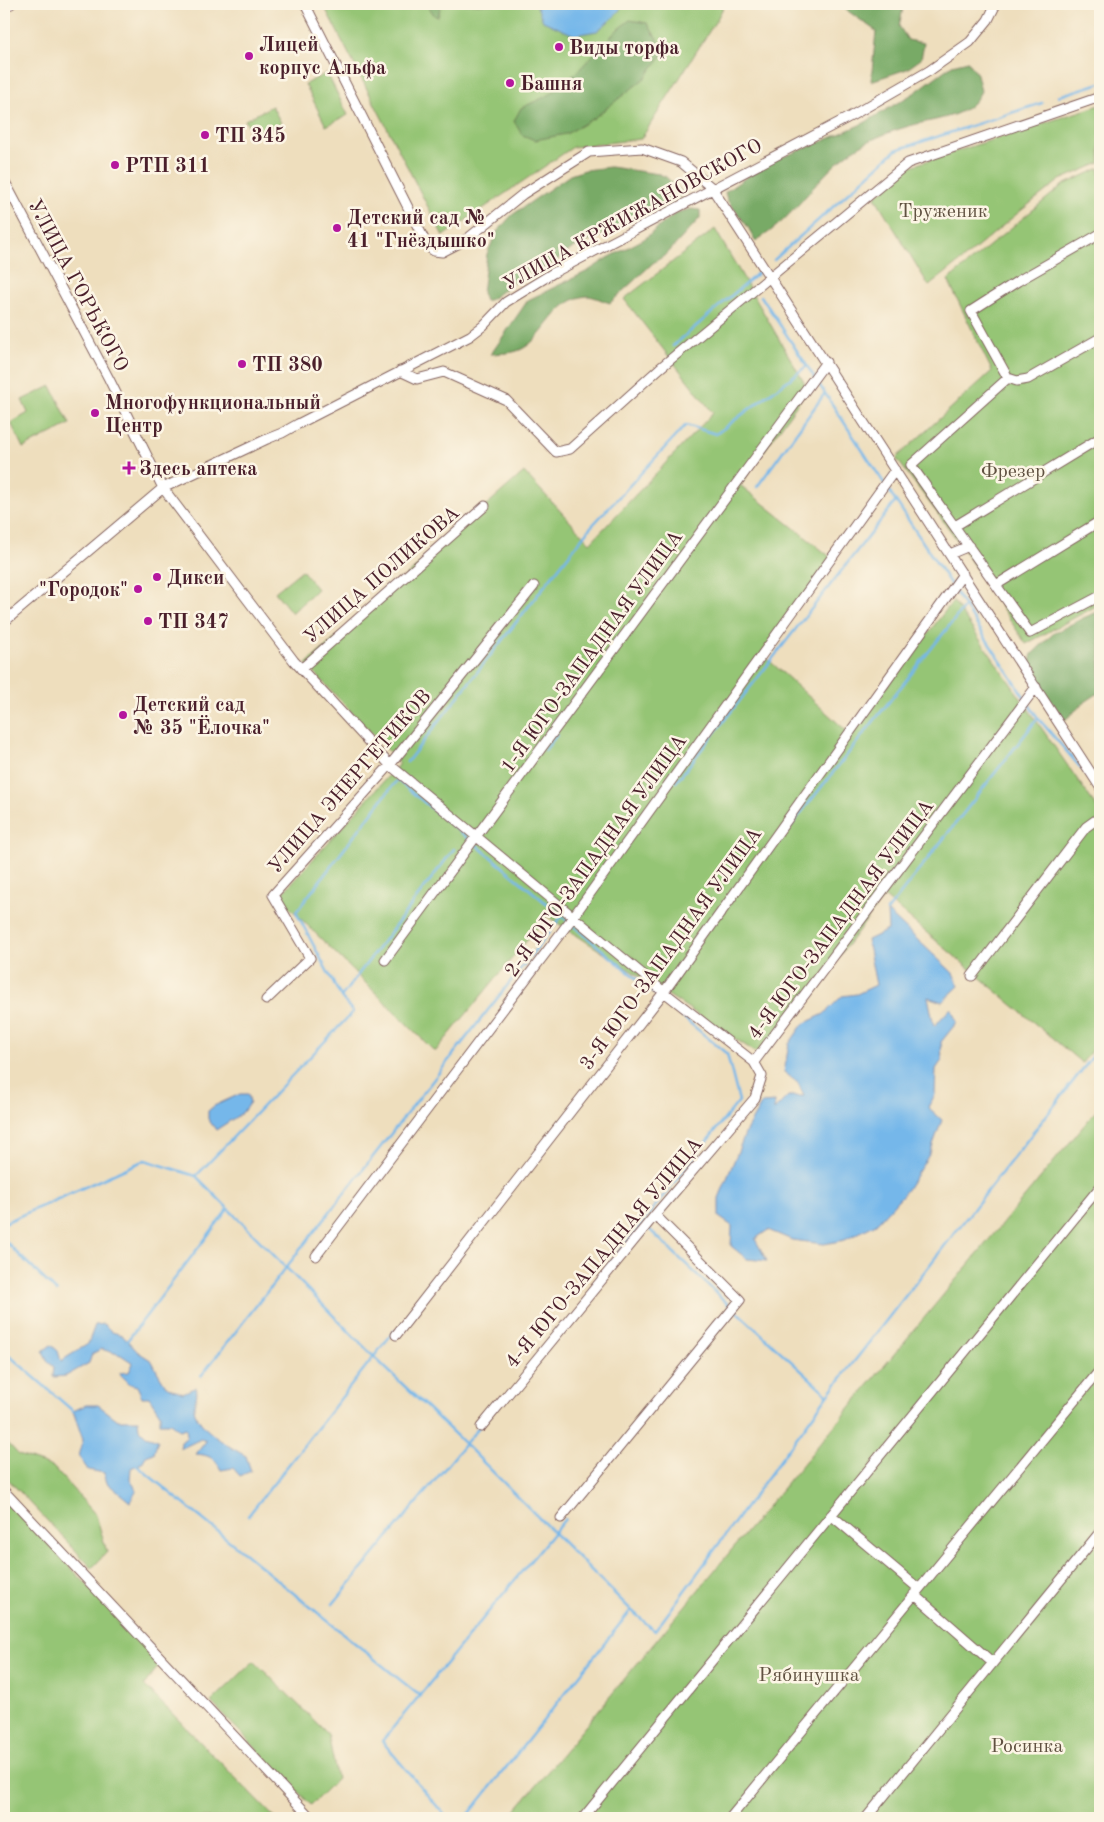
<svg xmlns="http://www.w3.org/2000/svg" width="1104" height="1822" viewBox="0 0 1104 1822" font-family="'Old Standard TT',serif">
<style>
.green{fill:#95c575;stroke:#707250}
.forest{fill:#78aa66;stroke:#616448}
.water{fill:#75b7ea;stroke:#606b8a}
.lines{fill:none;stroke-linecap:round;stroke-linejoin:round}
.stream{stroke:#75b7ea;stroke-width:2.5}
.street-casing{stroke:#83625e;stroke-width:11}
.street{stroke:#fff;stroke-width:9}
.poi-dot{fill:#b5179e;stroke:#fcf5e5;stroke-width:2}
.labels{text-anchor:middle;stroke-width:5;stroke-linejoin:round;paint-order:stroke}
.poi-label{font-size:20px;font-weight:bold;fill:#4a1f2b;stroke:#fcf5e5;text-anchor:start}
.park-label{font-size:20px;fill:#605141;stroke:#fcf5e5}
.street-label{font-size:20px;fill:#4a1f2b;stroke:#fcf5e5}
</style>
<rect width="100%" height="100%" fill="#fcf5e5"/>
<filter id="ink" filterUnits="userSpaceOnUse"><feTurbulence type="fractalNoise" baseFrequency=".02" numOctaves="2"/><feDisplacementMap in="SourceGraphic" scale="10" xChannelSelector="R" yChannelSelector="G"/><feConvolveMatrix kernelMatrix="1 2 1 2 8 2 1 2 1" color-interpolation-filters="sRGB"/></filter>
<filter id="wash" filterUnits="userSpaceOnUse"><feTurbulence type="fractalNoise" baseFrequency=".0096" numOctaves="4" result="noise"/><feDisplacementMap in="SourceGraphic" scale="20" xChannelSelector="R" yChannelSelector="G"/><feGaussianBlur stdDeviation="1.12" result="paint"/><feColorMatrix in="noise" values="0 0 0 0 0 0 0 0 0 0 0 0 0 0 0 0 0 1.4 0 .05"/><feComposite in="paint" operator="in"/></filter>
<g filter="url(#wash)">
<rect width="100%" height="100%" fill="#eedebd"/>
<path class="green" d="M323,4H725L717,19L641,139L573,147L443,236Z
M327,73L348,115L326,126L305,84Z
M1100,105V163L1060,180L1018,213L967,256L929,286L875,197L911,166Z
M272,106L281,123L254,137L245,120Z
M1100,168V604L1026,644L953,534L896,458L992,371L948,280L1063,185Z
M715,229L808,389L740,485L833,559L762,654L850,734L953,601L1100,812V1039L1082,1063L884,897L763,1057L547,916L435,1052L279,897L400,763L306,664L524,472L590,543L713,413L624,299Z
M51,386L70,424L23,448L11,423L28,413L22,400Z
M302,570L317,589L292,613L275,592Z
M1100,1106V1818H509Z
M4,1439L19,1455L53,1467L96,1515L107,1552L92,1568L4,1475Z
M4,1497L161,1663L144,1685L275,1818H4Z
M254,1661L328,1734L337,1779L311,1805L211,1702Z"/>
<path class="forest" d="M426,4H441L438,17L435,16Z
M838,4H904L899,26L908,40L924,43L921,59L907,69L871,81L876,31Z
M630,20L647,23L665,51L645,78L594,118L566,134L535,140L522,135L514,121L521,108L549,95L575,74L618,29Z
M968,61L977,74L981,91C979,95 976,100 973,103C959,118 931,120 913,125C894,130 876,137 860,146C818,170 797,219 755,241L748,227L727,200L725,192L751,174L780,158L819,143L864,123L914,93L952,65Z
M610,167L659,174L666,177L684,194L672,204L658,211L626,221L612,231L573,248L546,268L530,271L491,299L485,301L482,293L487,254L496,233L512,215L570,175L585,170Z
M691,209L700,210V218L667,254L653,263L610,303C603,301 594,296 587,296C557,298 546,337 522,349C512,354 501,353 491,354L528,300L588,271L608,258L644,239L676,213Z
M1100,611V692L1085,702L1065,720L1028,669L1032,654L1054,633L1083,618Z"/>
<path class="water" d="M536,4H624L615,16L597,31L574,35L543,21Z
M887,911L953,973L959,986L942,1002L928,997L934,1026L951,1008L957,1022L941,1042L942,1060L936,1069L935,1095L928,1107L942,1120L930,1153L906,1191L876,1224L845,1240L824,1244L792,1240L768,1230L755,1239L767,1261L747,1259L731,1246L732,1226L719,1217V1198L747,1129L762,1103L775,1102L774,1110L788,1096H804L798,1083L784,1072L789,1044L803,1024L824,1014L842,996L857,994L876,985L867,940L888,930Z
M240,1094H248L250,1102L242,1113L216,1130L208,1119V1111L214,1106Z
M104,1324L112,1332L122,1335L138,1352L152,1361L158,1373L166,1386L183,1393L196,1387C199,1398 193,1401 194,1409C197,1428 231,1448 246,1456L251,1471L240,1476L233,1468L221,1470C215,1458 209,1455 196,1454L206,1441L201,1439L180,1449L181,1442L187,1437L186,1428L179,1430L170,1423H160V1414L149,1397H142L137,1386L130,1384L119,1373L129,1372L133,1363L121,1355L101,1349L92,1354L89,1363L66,1376L53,1377L54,1367L47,1361L43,1351L51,1345L58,1351L61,1361L88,1344L95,1325Z
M86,1405H98L118,1420H138L139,1429L146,1436L158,1440L154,1453L146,1456L142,1463L131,1468L130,1480L137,1490L130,1502L107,1483L104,1473L88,1470L79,1457L83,1440L73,1411Z"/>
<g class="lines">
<path class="stream" d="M1059,96L1100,83
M774,260L896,150L1042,103
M761,296L951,585
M673,346L759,272
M757,487L825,393
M954,590L1025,698
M1028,703L1038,718L1091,780
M545,750L557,735
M407,762L589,529L686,425L716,434L807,366
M676,782L896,501
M474,843L727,1054L739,1101L598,1278
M770,852L965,606
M887,911L1038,718
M341,997L454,849
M196,1176L353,1012L341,997L296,912L397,780L470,840
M4,1223L145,1160L196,1176L374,1357L465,1444L631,1610L655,1631L828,1395L1100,1047
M649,1229L731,1307
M4,1240L57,1292
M735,1310L828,1395
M127,1341L228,1209
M4,1351L73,1411
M201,1376L561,917
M136,1465L420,1696
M248,1516L394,1331
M333,1604L479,1427
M447,1818L382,1741L565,1519
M466,1818L631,1610"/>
</g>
</g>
<g filter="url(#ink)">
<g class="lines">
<g class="street-casing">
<path id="street" d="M305,4L428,247L434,251L442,252L467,239L523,194L589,152L642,148L681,162L712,188L1100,787
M4,7L11,4
M4,180L109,379L163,488L294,661L390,765L664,992L754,1062
M1100,234L1018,281L971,311L1008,378L1017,381L1028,379L1100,338
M400,371L417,379L444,372L506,400L556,452L570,449L660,368L908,163L1100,97
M1008,378L911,465L1030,633L1100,596
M955,526L1100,438
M950,554L969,546
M996,585L1100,521
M4,622L163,488L267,439L282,433L298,424L470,336L483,326L506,302L553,273L851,116L929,71L970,42L988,20L996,4
M301,669L485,506
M385,960L826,362
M972,976L1086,827L1100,817
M266,1000L310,958L273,895L390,765L534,586
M316,1256L573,917L895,470
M396,1335L664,992L963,574
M481,1427L655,1215L755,1098L762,1076L754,1062L1036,687
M4,1491L311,1818
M831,1515L918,1588
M561,1518L740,1300L655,1215
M914,1594L993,1663
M583,1818L1100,1187
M730,1818L1100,1370
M866,1818L1100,1532"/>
</g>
<use href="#street" class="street"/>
</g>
</g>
<g class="poi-dot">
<circle cx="559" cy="47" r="5"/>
<circle cx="249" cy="56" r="5"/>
<circle cx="510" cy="83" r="5"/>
<circle cx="205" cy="135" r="5"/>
<circle cx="115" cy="165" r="5"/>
<circle cx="337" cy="228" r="5"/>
<circle cx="242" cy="364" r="5"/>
<circle cx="95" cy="413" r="5"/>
<path d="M126.5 460.5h5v5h5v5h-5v5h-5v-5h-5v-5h5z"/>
<circle cx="157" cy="577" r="5"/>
<circle cx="138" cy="589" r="5"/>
<circle cx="148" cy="621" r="5"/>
<circle cx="123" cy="715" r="5"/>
</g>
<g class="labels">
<g class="poi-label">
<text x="259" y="51">Лицей<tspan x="259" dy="23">корпус Альфа</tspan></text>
<text x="569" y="54">Виды торфа</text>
<text x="520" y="90">Башня</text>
<text x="215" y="142">ТП 345</text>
<text x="125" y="172">РТП 311</text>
<text x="347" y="224">Детский сад №<tspan x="347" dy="23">41 "Гнёздышко"</tspan></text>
<text x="252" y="371">ТП 380</text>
<text x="105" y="409">Многофункциональный<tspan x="105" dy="23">Центр</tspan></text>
<text x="139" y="475">Здесь аптека</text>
<text x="167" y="584">Дикси</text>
<text x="128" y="596" text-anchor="end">"Городок"</text>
<text x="158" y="628">ТП 347</text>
<text x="133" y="711">Детский сад<tspan x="133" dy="23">№ 35 "Ёлочка"</tspan></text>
</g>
<g class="park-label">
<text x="943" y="217">Труженик</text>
<text x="1013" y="477">Фрезер</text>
<text x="809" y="1681">Рябинушка</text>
<text x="1027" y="1752">Росинка</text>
</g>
<g class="street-label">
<text transform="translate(632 214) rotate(-29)" y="7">УЛИЦА КРЖИЖАНОВСКОГО</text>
<text transform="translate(79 285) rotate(62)" y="7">УЛИЦА ГОРЬКОГО</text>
<text transform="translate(381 574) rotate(-41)" y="7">УЛИЦА ПОЛИКОВА</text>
<text transform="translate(591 651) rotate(-54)" y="7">1-Я ЮГО-ЗАПАДНАЯ УЛИЦА</text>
<text transform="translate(349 781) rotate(-49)" y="7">УЛИЦА ЭНЕРГЕТИКОВ</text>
<text transform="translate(595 855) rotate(-54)" y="7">2-Я ЮГО-ЗАПАДНАЯ УЛИЦА</text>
<text transform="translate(840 919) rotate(-53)" y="7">4-Я ЮГО-ЗАПАДНАЯ УЛИЦА</text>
<text transform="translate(670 948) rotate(-54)" y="7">3-Я ЮГО-ЗАПАДНАЯ УЛИЦА</text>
<text transform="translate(603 1252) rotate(-50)" y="7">4-Я ЮГО-ЗАПАДНАЯ УЛИЦА</text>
</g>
</g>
<rect width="1104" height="1822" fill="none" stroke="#fcf5e5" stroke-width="20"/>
</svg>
